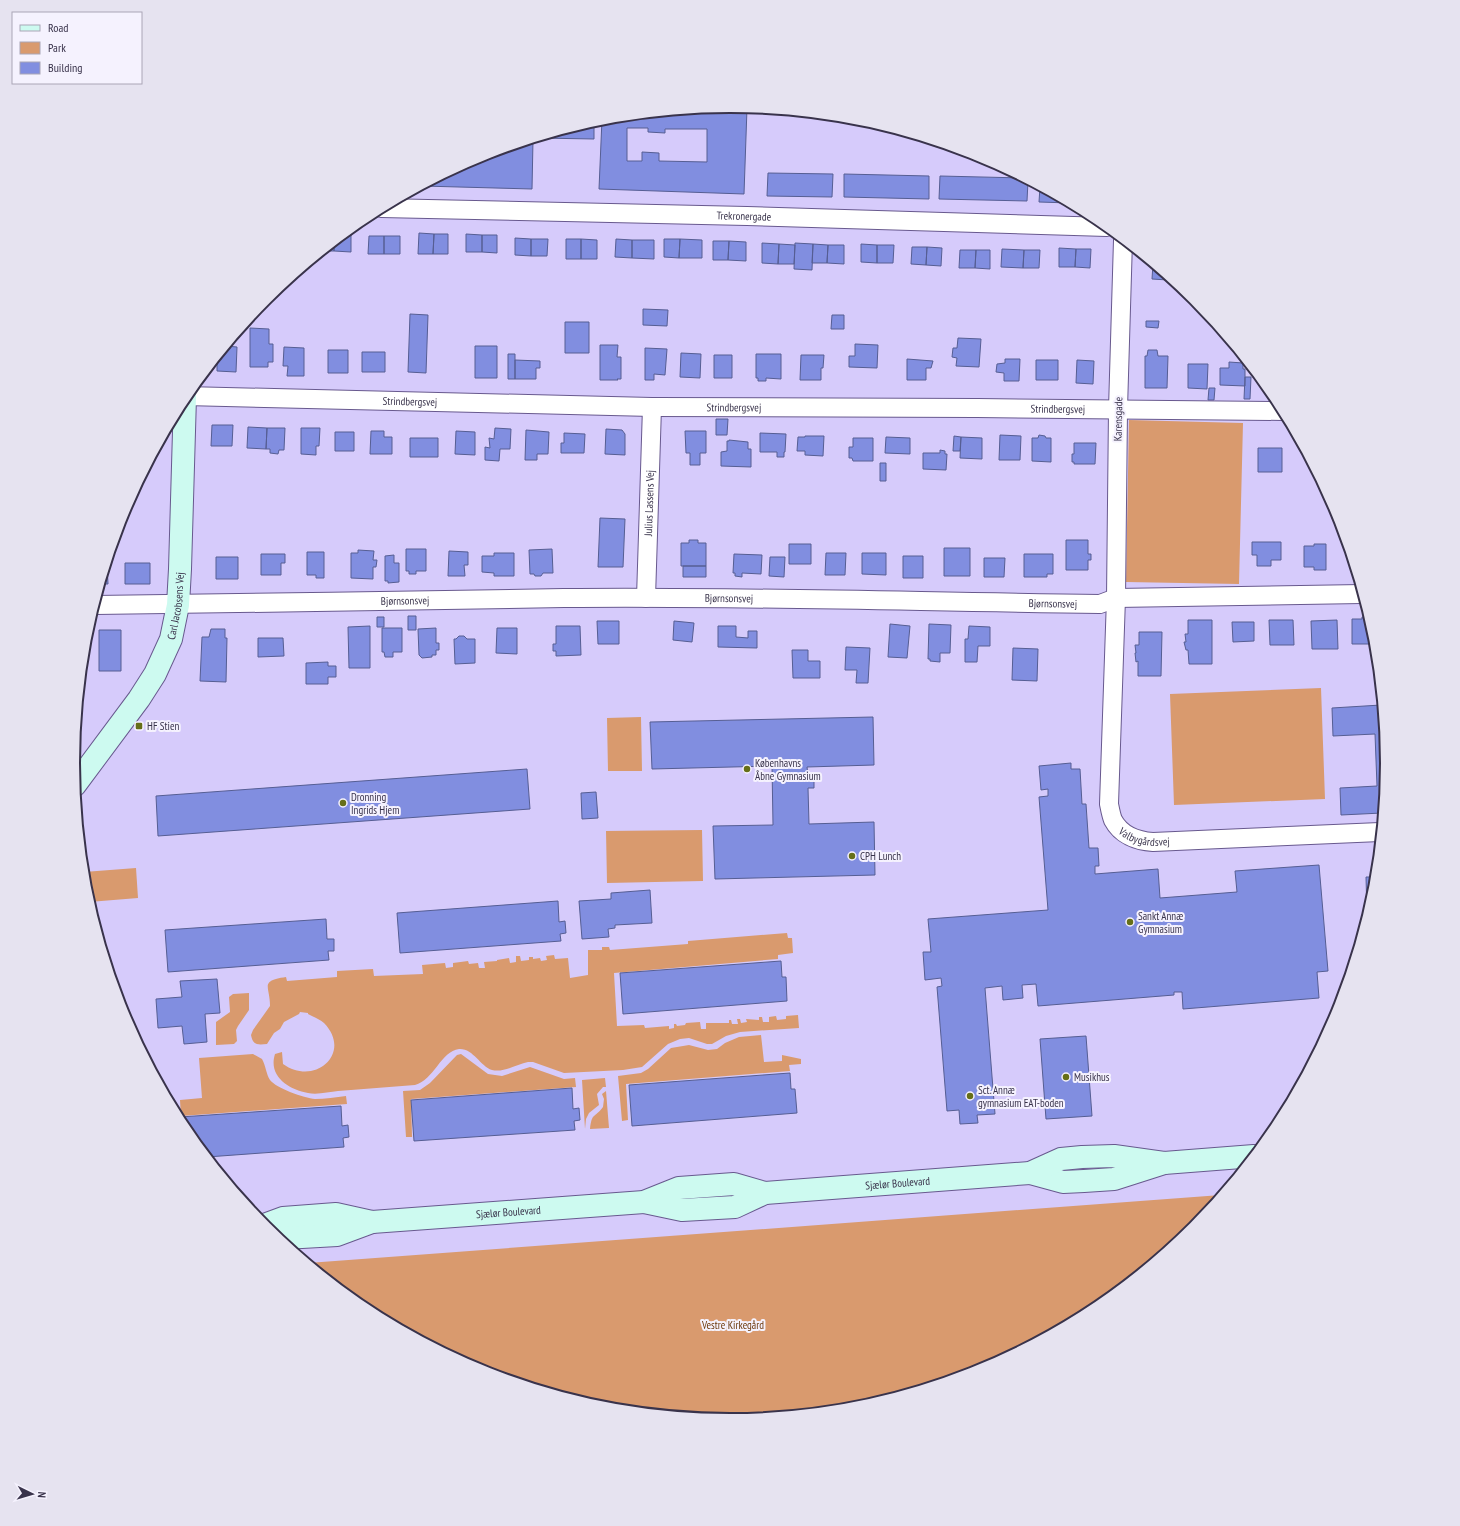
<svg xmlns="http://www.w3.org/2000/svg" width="1460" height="1526" viewBox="0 0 1460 1526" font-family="'PT Sans Narrow',sans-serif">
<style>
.green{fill:#d99a6e}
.building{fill:#818ee0;stroke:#565e93;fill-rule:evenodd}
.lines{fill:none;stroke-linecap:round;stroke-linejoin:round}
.street-casing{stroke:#68598e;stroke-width:20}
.secondary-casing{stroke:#68598e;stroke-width:24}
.street{stroke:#fff;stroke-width:18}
.secondary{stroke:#cdfaf0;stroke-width:22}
.poi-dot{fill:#666f18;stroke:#f5f2fe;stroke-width:1.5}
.labels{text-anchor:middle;stroke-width:4;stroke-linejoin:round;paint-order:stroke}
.street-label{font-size:11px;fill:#39334b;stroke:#f5f2fe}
.poi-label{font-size:11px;fill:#39334b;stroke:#f5f2fe;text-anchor:start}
.park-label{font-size:11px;fill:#6d390c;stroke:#f5f2fe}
.rim{fill:none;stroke:#39334b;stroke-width:2}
</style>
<rect width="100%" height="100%" fill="#d6cbfb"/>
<path class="green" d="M1129,420L1243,423L1239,584L1126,582Z
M1321,688L1325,799L1174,805L1170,694Z
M641,717L642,771H608L607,718Z
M702,830L703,881L607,883L606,831Z
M136,868L138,898L89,902L86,891L84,872Z
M787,933L788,938H792L793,953L778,955V959L614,973L617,1026L644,1025L645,1028L669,1026V1029L674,1028V1024H676L677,1026L685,1025L686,1023L700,1022L701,1029H706V1023H729V1020H731L732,1024H738L737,1019H740L741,1023L747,1022L746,1019L759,1020V1017H762L763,1022H769V1017L776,1016L777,1020L786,1019V1016L798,1015L799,1028L740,1032L726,1036L712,1044H707L689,1038L680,1039L668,1044L642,1067L623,1070L564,1073L533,1062H528C517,1064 504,1073 492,1070C480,1066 473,1048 459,1049C441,1051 434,1080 415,1085C389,1087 364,1089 338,1091C329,1092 317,1095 308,1093C288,1089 268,1076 275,1054L282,1052L283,1064C315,1087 353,1053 324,1023C320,1019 313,1017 308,1014V1013L300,1012L299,1014L284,1022L280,1029L274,1033L267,1044C257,1045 253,1045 251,1035L253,1030L270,1006C270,986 259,981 286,977L287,981L337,977V971L373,969L374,976L423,974L422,965L445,963L446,968L453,967V963L468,961L469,964L478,963L479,968H485L484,962L497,961V960L509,958L510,963L516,962V956H520L521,961L529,960V957H533V959L540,958L541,961L547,960L546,956L554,955L555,959L568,958L570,978L588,975V950H602V947H609L610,950L688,944V941Z
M249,993V1010L238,1026L236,1030L237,1041L234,1044L216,1045V1022L230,1012L229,997L233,994Z
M761,1035L764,1062L782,1061V1055L801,1059V1064L789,1065L790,1071L626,1084L628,1120L622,1121L618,1076L641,1073L648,1069L671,1048L689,1045L708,1050L717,1049L725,1043L739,1037Z
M253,1054L262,1059C266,1066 266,1074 270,1080C276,1088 304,1098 315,1099C325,1099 336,1097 346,1096L347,1104L181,1116L180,1100L202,1098L199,1058Z
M461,1054L488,1074L502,1076L530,1067L564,1079L575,1078L576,1087L411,1099L412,1137H406L403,1091L420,1090L430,1083L457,1055Z
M605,1078L606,1087H603L597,1094L599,1105L589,1113L586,1119L585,1129L582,1080Z
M606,1091L609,1128L590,1129C592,1112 594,1119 603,1107L604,1099L602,1094Z
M1221,1195L1194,1228L1095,1309L981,1370L858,1407L730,1420L602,1407L478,1370L365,1309L308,1263Z"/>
<path class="building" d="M730,106L747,108L744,194L599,189L602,119ZM627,128H648V132L665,133V129H707V162L659,161V153L642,152V161H627Z
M590,122V125H594V139L538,138Z
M533,140L532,189L422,186L479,156Z
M768,173L833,174L832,197L767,196Z
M844,174L929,176V199L844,197Z
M940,176L1023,178L1028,181L1027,201L939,199Z
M1040,187L1070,203L1039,202Z
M346,232H351V252L334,251V242Z
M419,233L434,234L433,254H418Z
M434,234H448V254H433Z
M466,234L482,235V252H466Z
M482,235H497V253L482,252Z
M369,236H384V254H368Z
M384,236H400V254H384Z
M515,238L531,239V256L515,255Z
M531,239H548L547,256H531Z
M566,239H581V259H566Z
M581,239L597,240V259H581Z
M616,239L632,240V258L615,257Z
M664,239H680L679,258L664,257Z
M680,239L702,240V258H679Z
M632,240H654V259L632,258Z
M713,241H729L728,260H713Z
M729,241L746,242V261L728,260Z
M334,242V251H323Z
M762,243L779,244L778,264L762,263Z
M795,243L813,244L812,270L794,269Z
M779,244L795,245L794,264H778Z
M813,244L828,245L827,263H812Z
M861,244L877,245V263L861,262Z
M828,245H844V264L827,263Z
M877,245H894L893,263H877Z
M912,247H927L926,265L911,264Z
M927,247L942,248L941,266L926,265Z
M1059,248L1076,249L1075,267H1059Z
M1002,249L1024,250L1023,268L1001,267Z
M1076,249H1091L1090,268L1075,267Z
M960,250H976L975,268H959Z
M976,250H990V269L975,268Z
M1024,250H1040L1039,268H1023Z
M1153,264L1168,277V280L1152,279Z
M643,309L668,310L667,326L643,325Z
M410,314L428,315L426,373L408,372Z
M832,315H844V329H831Z
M1146,321H1159L1158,328L1146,327Z
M565,322H589V353H565Z
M250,328L269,329V344H273V362H268V367H250Z
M958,338L981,339L979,367L956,366L957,358L952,357L953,348H957Z
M855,344L878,345L877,368L849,367V356H855Z
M600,345H618L617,357H621V379H617L618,380H600Z
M226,346L237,347L236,372L217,371V357Z
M475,346H497V378H475Z
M284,347L304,348V376H287L288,366H283Z
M645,348L667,349L665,375L654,374V380H645Z
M328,350H348V373H328Z
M1148,350H1157L1158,356H1168L1167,388H1145V356H1147Z
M362,352H385V372H362Z
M681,353L701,354L700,378L680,377Z
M508,354H515V379H508Z
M756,354H781V379L766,378V381H758V378H756Z
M714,355H732V378H714Z
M801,355H824L823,368H821V380H800Z
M907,359L933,361L931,368H926V380H907Z
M1005,359H1020L1019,381H1004V373L996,372L997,364L1005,363Z
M515,360L540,361V368H536V379H515Z
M1036,360H1058V380H1036Z
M1077,360L1094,361L1093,384L1076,383Z
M1229,362L1243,363V369H1245V386L1220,385V368H1229Z
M1188,364H1208L1207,389L1188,388Z
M1245,377H1251L1250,399H1244Z
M1209,388H1215L1214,400H1208Z
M716,419H728L727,435H716Z
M212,425H233L232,446H211Z
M248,427L267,428L266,449L247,448Z
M267,428H285L284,450H279L278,454L270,453V449H266Z
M301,428H320L319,446H316V455L301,454Z
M495,428L511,429L510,449H500L499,461L485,460V447L490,448L489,438L494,439Z
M606,429L622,430L625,434V455L605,454Z
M526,430L549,432L548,454H537V460H525Z
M371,431H384V437H392V454H370Z
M456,431L475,432V455L455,454Z
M685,431H706V453H700V465H690V453H686Z
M335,432H354V451H335Z
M564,433L585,434L584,453H561V443H564Z
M760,433L786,434L785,452H784V457H777V452H760Z
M1000,435L1021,436L1020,460H999Z
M1039,435L1045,436L1046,438H1051V462L1032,461V438H1038Z
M805,436H824L823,456L805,455V451H797L798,437H805Z
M954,436L961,437L960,451H953Z
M886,437L910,438V454L885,453Z
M961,437L982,438V459L960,458Z
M410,438H438V457H410Z
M853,438H873V461H853L852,458H849V447H853Z
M729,440L748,442V449H751V467L721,466V452L727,451V441H729Z
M1074,443H1096L1095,464H1074V462H1072V454H1074Z
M1258,448H1282V472H1258Z
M940,450L945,451V454H947L946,470L923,469V453H940Z
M880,463H886V481H880Z
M600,518L625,519L623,567H598Z
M689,540H698V543H706V566H681V543H689Z
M1066,540H1088V554H1091V560H1088V570H1066Z
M1252,542H1281V560H1271V566H1257V555H1252Z
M789,544H811V564H789Z
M1314,544H1326V570H1314V567H1304V546H1314Z
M944,548H970V576H944Z
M406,549H426V571H416V574H409V571H406Z
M552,549L553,573H543L541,576H535L534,574H530L529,550Z
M358,550L374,551L373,560H377L376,567H373V579L351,578V553H358Z
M449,551L468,552V565H464L465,576H448Z
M307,552H324V578H316V575H307Z
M494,553H514V576H494V573L482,572V556H494Z
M826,553H846L845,575H825Z
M862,553H886V575L862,574Z
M261,554H285V563H281V575H261Z
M734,554L762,555L761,574L742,573V577L735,576V573H733Z
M1024,554H1053V574H1047V577H1024Z
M394,555V563H399V582L388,583V581H385V556Z
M903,556H923V578H903Z
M216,557H238V579H216Z
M770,557H785L784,577L769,576Z
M984,558H1005L1004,577H984Z
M107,563L108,584H101Z
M125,563H150V584H125Z
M683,566H706V577H683Z
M408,616H416V630H408Z
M1369,616L1374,635L1375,644H1352V619H1362V617Z
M377,617H384V627H377Z
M1188,620H1212V664H1189L1188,650H1186L1184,642H1186L1185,634H1188Z
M1269,620H1293L1294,645H1270Z
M1337,620L1338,649H1312L1311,621Z
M597,621H619V644H598Z
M674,621L694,623L692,642L673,640Z
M1232,622H1254V641L1233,642Z
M890,624L910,626L907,658L888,657Z
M929,624L951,625L950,653H940V662L930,661V659H928Z
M370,626V668H349L348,627Z
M556,626H580L581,655L556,656V651H553V644H556Z
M718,626H736V637L748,638V631H757V648L718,647Z
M969,626L990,627V646H978L977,662H965V639H968Z
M382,628H402V652H393V657H385L384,652H382Z
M436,628V643H439V650H436V655H432V657L422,658L419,655L418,629Z
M497,628H517V654L496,653Z
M211,629H225V638H227L226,682L200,681L202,637H209Z
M99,630H121V671H99Z
M1139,632H1162L1161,676H1138V661L1136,662L1135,653H1136L1135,645H1139Z
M459,636H464L467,639H475V663L455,664L454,639H456Z
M258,638H283L284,656L258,657Z
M846,647L870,648L868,683H856L857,670H845Z
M1013,648L1038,649L1037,681L1012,680Z
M792,650H808V661H820V678H793Z
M328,662V666H336V677H328V684H306V663Z
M1381,705L1387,763L1382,813L1341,815L1340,788L1377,786L1375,734L1333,736L1332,708Z
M873,717L874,765L807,767L808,775H814V788H808L809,824L874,822L875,875L715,879L713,826L773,825L772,766L652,769L650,722Z
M1071,763V769H1080L1082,804H1086L1089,848H1098L1099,866H1095V874L1158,869L1160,898L1237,892L1235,871L1319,865L1328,971L1317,972L1319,998L1183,1009L1182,992H1174V995L1038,1006L1036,984L1022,985L1023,998L1003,1000L1002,986L985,988L995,1114L977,1115L978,1123L960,1124L959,1110L947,1111L937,987L942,986L941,978L925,980L923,952H931L928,919L1048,910L1039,797L1048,796V789L1041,790L1039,766Z
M527,769L530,809L158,836L156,796Z
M596,792L598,818L582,819L581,793Z
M1366,877H1376L1374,891L1367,914Z
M650,890L652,923L615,925V928L608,929L609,937L582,939L579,901L611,899V893Z
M558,901L559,922L565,921L566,933L560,934L561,941L400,953L397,913Z
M326,919L327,939H334V951H328L329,960L168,972L165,930Z
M781,961L782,977H786L787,1001L623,1014L620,973Z
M217,979L220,1013L205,1014L207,1042L184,1044L182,1026L158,1028L156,999L182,997L180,981Z
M1086,1036L1092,1116L1046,1119L1040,1039Z
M790,1073L791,1089H795L797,1113L632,1126L629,1085Z
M572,1088L573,1109L579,1108L580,1120L574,1121L575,1130L414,1141L411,1100Z
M341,1106L342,1126L348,1125L349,1137L343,1138L344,1147L207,1157L184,1128L180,1122V1117Z"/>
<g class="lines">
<g class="street-casing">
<g id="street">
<path id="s1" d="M381,208L747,216L1107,227"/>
<path id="s2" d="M1123,240L1118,409L1116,598L1109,804C1110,809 1111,815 1113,820C1121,835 1137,841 1153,842L1380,832"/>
<path id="s3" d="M185,396L652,407L977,408L1283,411"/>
<path id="s4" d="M646,598L652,407"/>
<path id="s5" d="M95,605C251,604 408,600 564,598C743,596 921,602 1100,604L1116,598L1362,594"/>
</g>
</g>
<g class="secondary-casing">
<g id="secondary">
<path id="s6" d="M75,785L139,699L155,674L171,639L178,605L180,569L185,397"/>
<path d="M1030,1173L1063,1182L1084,1181L1114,1179L1164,1163L1254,1156"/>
<path id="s7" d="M644,1202L682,1210L735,1207L765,1193L1030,1173L1061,1159L1082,1157L1114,1156L1164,1163"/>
<path id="s8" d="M264,1225L283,1218L336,1214L372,1222L644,1202L679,1188L734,1184L765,1193"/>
<path d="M277,1237L284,1238L337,1235L372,1222"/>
</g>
</g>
<use href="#street" class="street"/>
<use href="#secondary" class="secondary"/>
</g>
<g class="poi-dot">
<rect x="135" y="722" width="8" height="8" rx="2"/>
<circle cx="747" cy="769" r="4"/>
<circle cx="343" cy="803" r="4"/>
<circle cx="852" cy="856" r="4"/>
<circle cx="1130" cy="922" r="4"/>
<circle cx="1066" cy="1077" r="4"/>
<circle cx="970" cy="1096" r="4"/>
</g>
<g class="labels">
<g class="street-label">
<text dy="4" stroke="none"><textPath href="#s1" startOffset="363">Trekronergade</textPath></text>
<text dy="4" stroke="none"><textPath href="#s3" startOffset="225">Strindbergsvej</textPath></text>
<text dy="4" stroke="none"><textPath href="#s3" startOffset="549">Strindbergsvej</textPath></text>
<text dy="4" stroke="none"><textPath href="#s3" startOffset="873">Strindbergsvej</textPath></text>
<text transform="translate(1118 419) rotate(-89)" y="4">Karensgade</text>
<text dy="4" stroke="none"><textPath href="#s4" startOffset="95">Julius Lassens Vej</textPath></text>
<text dy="4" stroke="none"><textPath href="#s5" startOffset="634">Bjørnsonsvej</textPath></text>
<text dy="4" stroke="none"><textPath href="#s5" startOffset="310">Bjørnsonsvej</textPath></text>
<text dy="4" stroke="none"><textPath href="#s5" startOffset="958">Bjørnsonsvej</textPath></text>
<text dy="4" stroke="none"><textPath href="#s6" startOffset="209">Carl Jacobsens Vej</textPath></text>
<text dy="4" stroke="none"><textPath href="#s2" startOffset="619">Valbygårdsvej</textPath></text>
<text dy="4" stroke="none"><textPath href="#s7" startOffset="258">Sjælør Boulevard</textPath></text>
<text dy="4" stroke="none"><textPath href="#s8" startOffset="247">Sjælør Boulevard</textPath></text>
</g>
<g class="poi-label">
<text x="147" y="730">HF Stien</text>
<text x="755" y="767">Københavns<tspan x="755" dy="13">Åbne Gymnasium</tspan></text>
<text x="351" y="801">Dronning<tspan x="351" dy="13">Ingrids Hjem</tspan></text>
<text x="860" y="860">CPH Lunch</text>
<text x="1138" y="920">Sankt Annæ<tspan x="1138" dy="13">Gymnasium</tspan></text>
<text x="1074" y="1081">Musikhus</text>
<text x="978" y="1094">Sct. Annæ<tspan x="978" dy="13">gymnasium EAT-boden</tspan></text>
</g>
<g class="park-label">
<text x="733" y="1329">Vestre Kirkegård</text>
</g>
</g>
<path d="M0 0H1460V1526H0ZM80 763a650 650 0 1 1 1300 0a650 650 0 1 1-1300 0Z" fill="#e6e3f0" fill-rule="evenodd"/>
<path class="rim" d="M80 763a650 650 0 1 1 1300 0a650 650 0 1 1-1300 0Z"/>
<rect x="12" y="12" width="130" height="72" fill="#f5f2fe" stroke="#aaa6b6"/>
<rect x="20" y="25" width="20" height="6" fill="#cdfaf0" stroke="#aaa6b6"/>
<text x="48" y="32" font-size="12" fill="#39334b">Road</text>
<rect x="20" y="42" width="20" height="12" fill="#d99a6e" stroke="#aaa6b6"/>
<text x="48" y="52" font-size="12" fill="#39334b">Park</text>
<rect x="20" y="62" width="20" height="12" fill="#818ee0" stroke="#aaa6b6"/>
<text x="48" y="72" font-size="12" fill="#39334b">Building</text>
<g transform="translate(32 1494) rotate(95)" stroke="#f5f2fe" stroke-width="3" paint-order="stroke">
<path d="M0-3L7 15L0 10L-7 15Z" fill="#39334b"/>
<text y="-6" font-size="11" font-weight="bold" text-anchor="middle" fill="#39334b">N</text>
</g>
</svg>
